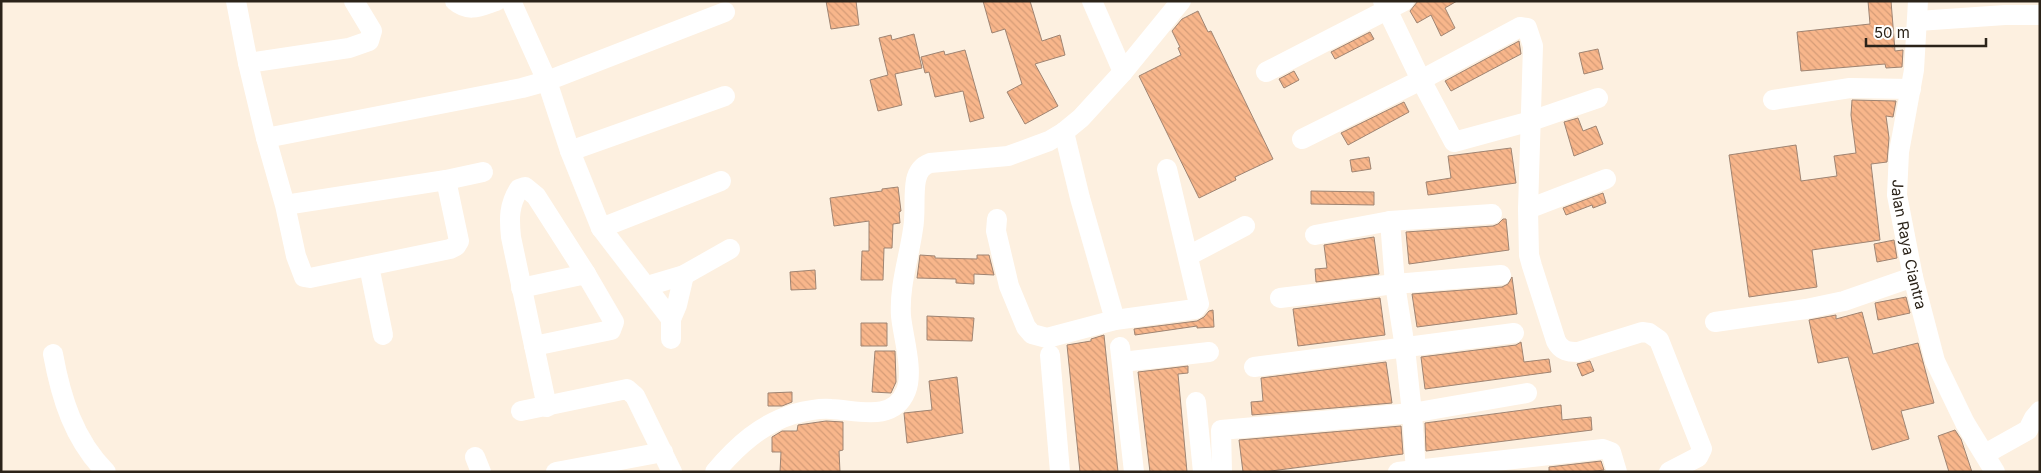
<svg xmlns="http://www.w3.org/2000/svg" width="2041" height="473" viewBox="0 0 2041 473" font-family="Inter,sans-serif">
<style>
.building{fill:url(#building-back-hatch);stroke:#9f8472}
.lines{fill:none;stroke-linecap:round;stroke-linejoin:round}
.minor{stroke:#fff;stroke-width:20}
.labels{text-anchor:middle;stroke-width:4;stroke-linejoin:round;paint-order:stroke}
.street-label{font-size:15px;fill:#2b2319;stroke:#fff}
</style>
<defs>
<pattern id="building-back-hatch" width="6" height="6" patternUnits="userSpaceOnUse" patternTransform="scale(1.25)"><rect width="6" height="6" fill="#f8b68b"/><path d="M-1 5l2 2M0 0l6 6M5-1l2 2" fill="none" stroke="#d59c77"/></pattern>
</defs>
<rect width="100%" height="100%" fill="#fdf0e0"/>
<path class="building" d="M826,1H856L859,25L831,29Z
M983,1H1030L1042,41L1060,35L1065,55L1035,64L1058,106L1025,124L1007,92L1022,84L1005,29L992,33Z
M1418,1H1457L1445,8L1455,28L1441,36L1431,15L1417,23L1410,11Z
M1868,1H1891L1895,51L1903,50L1902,67L1886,68L1885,64L1801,71L1797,32L1870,24Z
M1198,11L1208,32L1211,31L1273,159L1235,177L1236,180L1199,198L1139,76L1181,55L1178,48L1180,47L1172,31L1182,19Z
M1370,32L1374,39L1335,59L1331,52Z
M914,34L922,68L895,74L902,105L878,111L870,80L888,75L879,38L891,35L892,40Z
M1519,41L1521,54L1451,91L1445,81Z
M1598,49L1603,69L1584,74L1579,53Z
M965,50L984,118L970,122L963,91L935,97L929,72L925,73L921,57L944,51L945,55Z
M1294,71L1299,80L1284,88L1279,79Z
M1852,100L1896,101L1893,117L1886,116L1889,138L1887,162L1871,164L1880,240L1812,250L1817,287L1749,297L1729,155L1796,145L1801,181L1837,176L1834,156L1856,153L1851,115Z
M1404,102L1409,112L1348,145L1341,133Z
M1578,118L1583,131L1596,126L1603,144L1574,156L1564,122Z
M1511,148L1516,183L1428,195L1426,182L1451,178L1448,156Z
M1369,157L1371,169L1352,172L1350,160Z
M898,187L901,211L899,212L900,223L893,224L892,248H884L883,280H861L862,251H869V221L834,226L830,198L882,191V189Z
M1311,191L1374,192V205L1311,204Z
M1603,193L1606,203L1593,208L1592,205L1566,215L1563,208Z
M1503,219H1506L1509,250L1409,264L1406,232L1493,226L1498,224Z
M1374,237L1379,274L1316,282L1315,269L1327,268L1324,245Z
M1894,240L1897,258L1877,262L1874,244Z
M920,255L935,256V258L977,259V255H989L994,275L974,274V284L956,283V279L917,278Z
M815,270L816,289L791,290L790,272Z
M1512,277L1517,314L1417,327L1412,294L1502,287L1508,284Z
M1906,297L1910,313L1878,320L1875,303Z
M1380,298L1385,335L1298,346L1293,309Z
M1213,310L1214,327L1197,328V326L1135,335L1134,329L1197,321L1204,317L1209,311Z
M1862,312L1873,354L1918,343L1934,403L1901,411L1909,439L1872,450L1848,357L1818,363L1809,320L1836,315V319Z
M927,316L974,318L972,341L927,340Z
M861,323H887V346H861Z
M1104,335L1118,472H1080L1067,345L1091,341V339Z
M1521,342L1524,362L1549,359L1551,372L1425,389L1421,357L1516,345Z
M875,351H895L896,382L891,393L872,392Z
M1590,361L1594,371L1582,376L1577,364Z
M1386,362L1392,403L1252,415L1251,402L1263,401L1261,378Z
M1188,366V373L1178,374L1187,472H1150L1138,372Z
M957,377L963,433L907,443L904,413L932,410L929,381Z
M792,392V402L782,406H768V393Z
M1561,405L1562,420L1591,417L1592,430L1426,451L1425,423Z
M826,421L843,422V450L839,451L840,472H780L781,452H772V437L782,431H797L798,425Z
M1401,426L1403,454L1263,472H1243L1239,440Z
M1955,430L1961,439L1972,472H1949L1938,436Z
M1601,461L1604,470L1588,472H1549V467Z"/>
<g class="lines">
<g class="minor">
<path d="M236,1L248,63"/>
<path d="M354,1L372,31L369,41L349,48L248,63L266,138L522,88L547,81L511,1"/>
<path d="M455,1C469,13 481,6 496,1"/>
<path d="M1092,1L1123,72"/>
<path d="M1383,1L1421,80L1454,142L1531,121L1598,98"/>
<path id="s1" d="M1918,1L1914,70L1899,152L1897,195L1913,277L1935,361L1965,423L1995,472"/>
<path d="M1918,21L2005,15H2040"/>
<path d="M1266,72L1404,1"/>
<path d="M1773,100L1850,88L1911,89"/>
<path d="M1064,132L1080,198L1115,320"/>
<path d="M266,138L285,205L296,256L304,277L310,278L450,249L456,246L459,241L446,180L285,205"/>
<path d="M1302,139L1421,80L1520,27L1527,28L1533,46L1528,209L1529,255L1532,266L1556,341C1561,351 1568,352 1578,352L1642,332L1649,333L1659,340L1702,449L1698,457L1669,472"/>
<path d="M570,151L725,96"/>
<path d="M446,180L483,172"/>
<path d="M1528,209L1606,179"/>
<path d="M997,219L996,231L1009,286L1026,327L1032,334L1047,338L1115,320L1195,309L1199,304L1198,300L1167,169"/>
<path d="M1390,221L1395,284L1405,348L1412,413L1416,472"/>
<path d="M601,228L721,181"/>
<path d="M1315,235L1390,221L1492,214"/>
<path d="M1188,256L1245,226"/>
<path d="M369,266L383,335"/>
<path d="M647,286L684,275L730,249"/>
<path d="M521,288L586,274L614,322L611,330L534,346"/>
<path d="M1280,298L1395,284L1501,275"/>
<path d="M671,319L677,305L684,275"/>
<path d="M1715,322L1806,309L1844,301L1913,277"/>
<path d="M671,339V319L601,228L570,151L547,81L725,12"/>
<path d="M1120,347L1134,472"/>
<path d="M53,354C61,398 74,440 106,472"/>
<path d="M1050,355L1060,472"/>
<path d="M1122,362L1209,352"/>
<path d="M1254,367L1514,333"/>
<path d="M1196,402L1203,472"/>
<path d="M547,407L511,237C509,218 509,205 519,189L525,187L536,196L586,274"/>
<path d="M521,411L627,389L635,396L672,472"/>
<path d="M1985,454L2028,430L2034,418L2040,411"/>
<path d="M475,457L481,472"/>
<path d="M556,472L663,452"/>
<path d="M715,472C737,446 761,424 794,414C805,411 819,408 831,409C857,410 893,423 906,391C914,371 903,337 901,316C899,286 909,258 913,229C916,213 913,196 916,180C918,171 922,166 930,163L1008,156L1049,141L1064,132L1081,118L1123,72L1181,1"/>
<path d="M1222,472L1221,430L1412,413L1527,393"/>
<path d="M1398,472L1603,449L1611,452L1617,472"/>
</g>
</g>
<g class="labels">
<g class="street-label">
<text dy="5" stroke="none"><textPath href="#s1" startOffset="246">Jalan Raya Ciantra</textPath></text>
</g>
</g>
<rect width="2041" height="473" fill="none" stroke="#2b2319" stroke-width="5"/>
<path d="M1866 38v8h120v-8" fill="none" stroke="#2b2319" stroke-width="2.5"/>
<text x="1874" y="38" font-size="15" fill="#2b2319" stroke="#ffffff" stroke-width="4" paint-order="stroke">50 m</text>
</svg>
